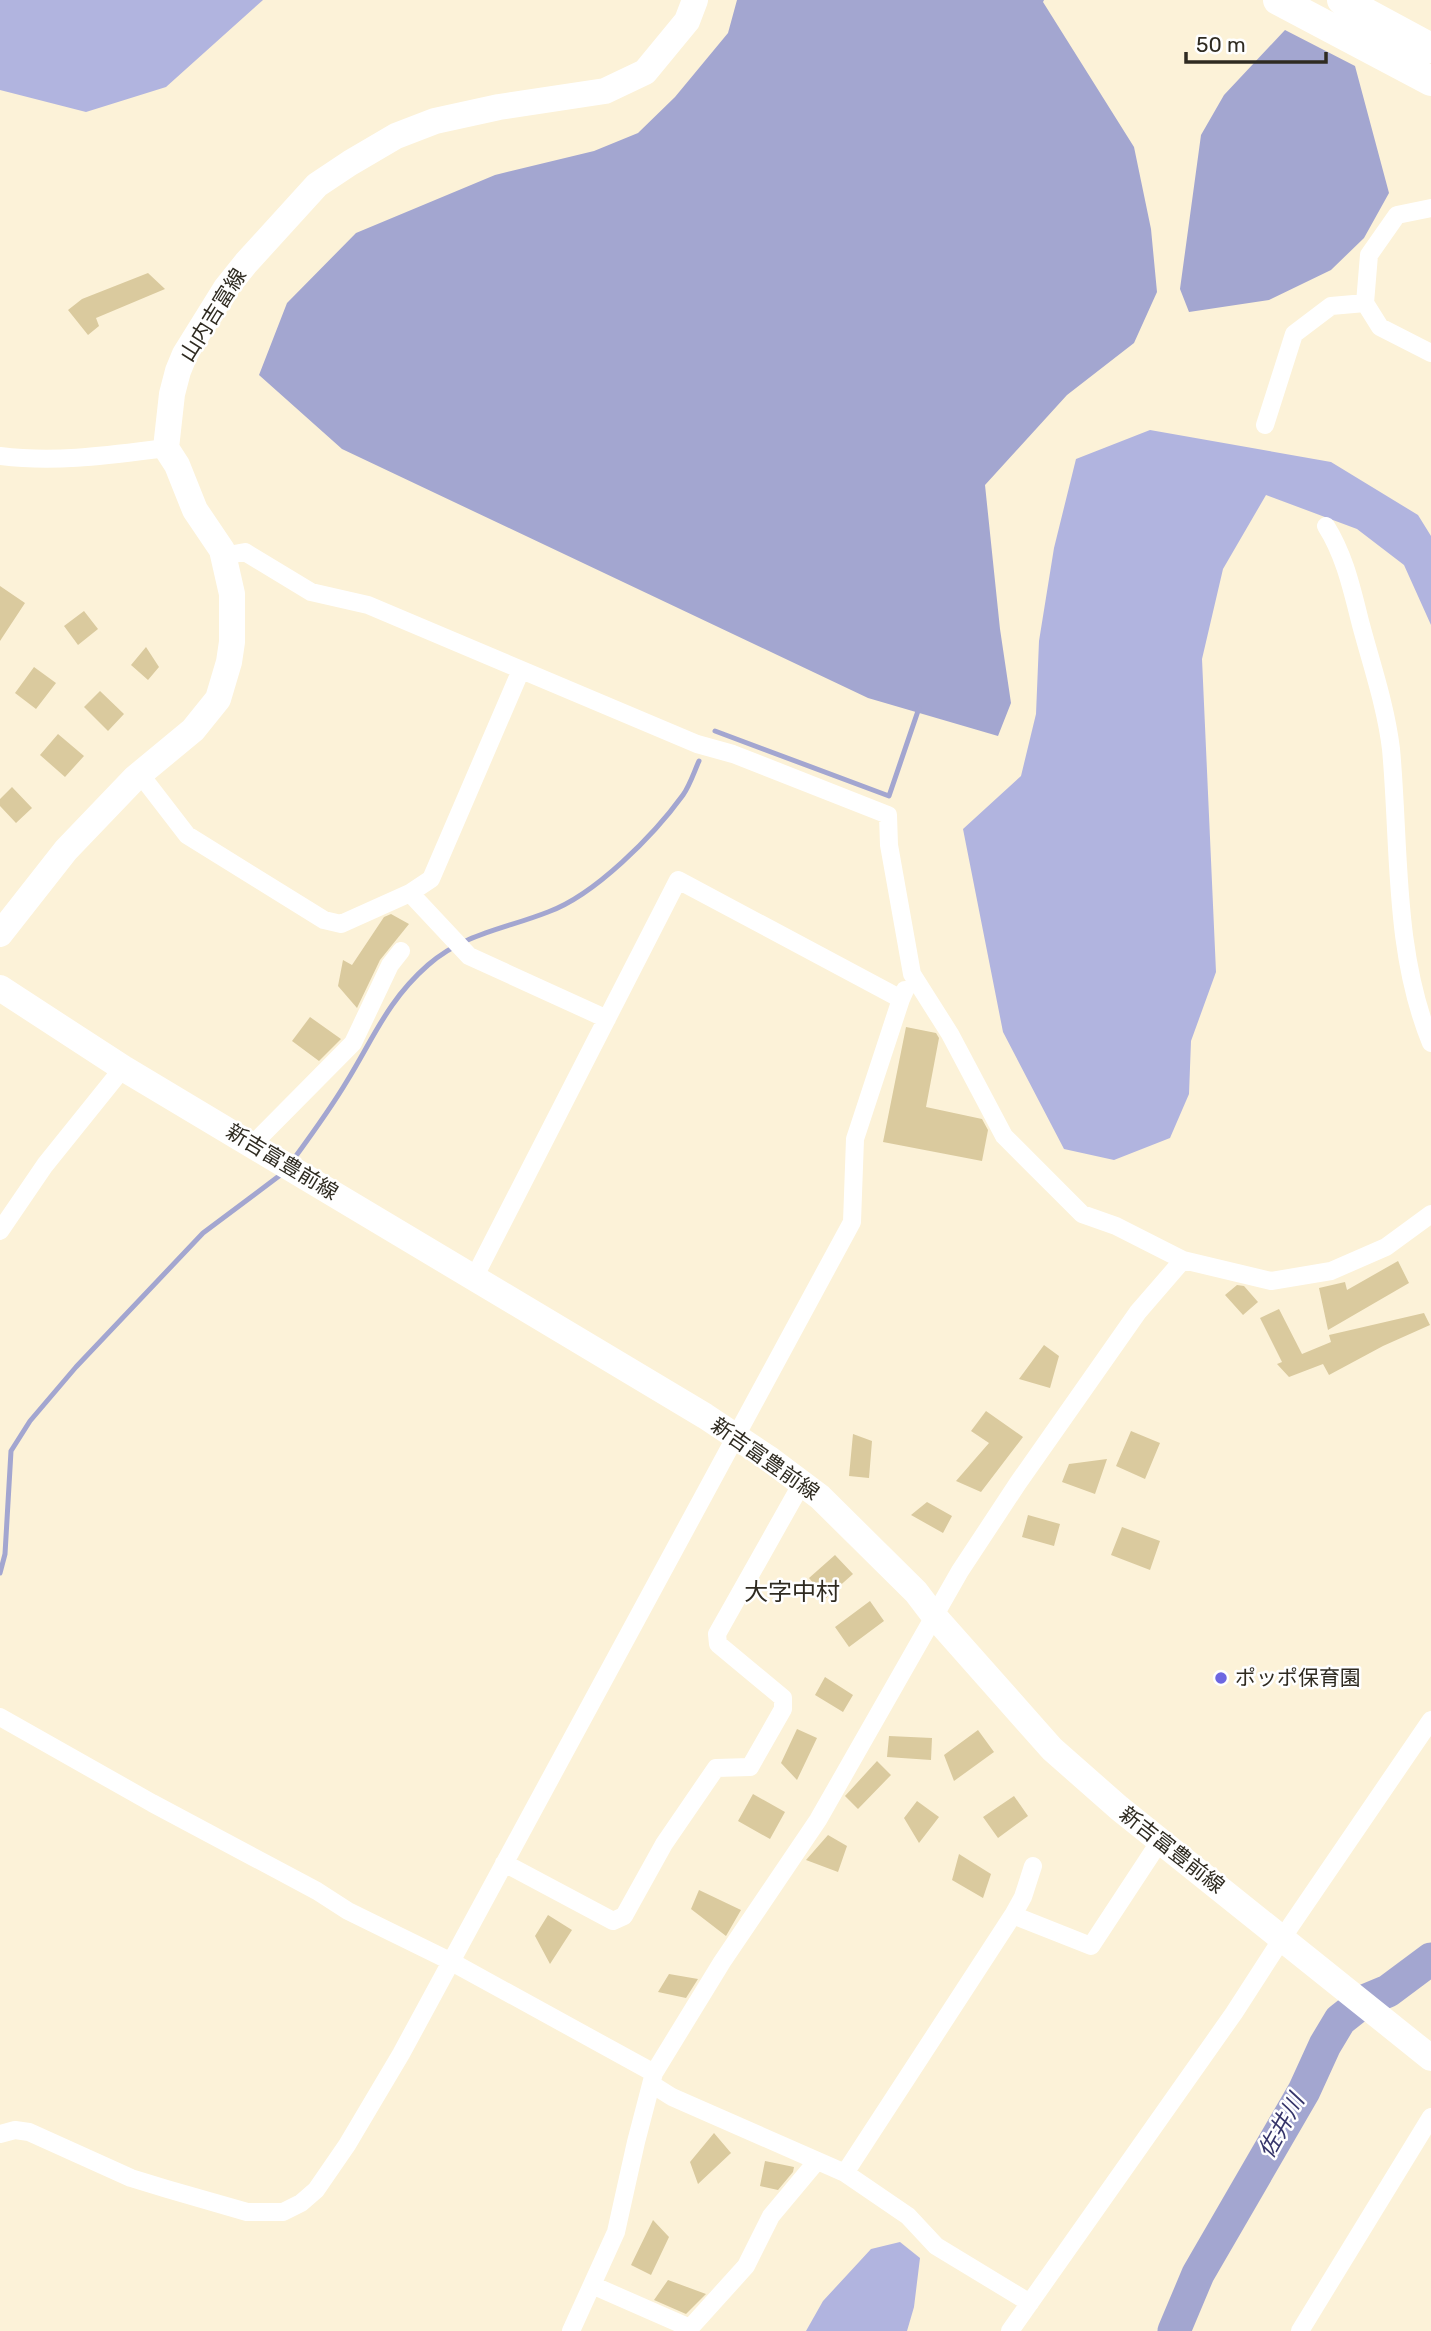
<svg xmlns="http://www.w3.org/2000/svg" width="1431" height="2331" viewBox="0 0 1431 2331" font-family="Rubik,'Noto Sans JP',sans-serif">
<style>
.forest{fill:#b1b4df}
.water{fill:#a3a6d0}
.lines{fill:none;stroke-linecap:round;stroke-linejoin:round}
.stream{stroke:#a3a6d0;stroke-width:5}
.river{stroke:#a3a6d0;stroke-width:33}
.building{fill:#daca9e}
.minor{stroke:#fff;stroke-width:18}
.secondary{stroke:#fff;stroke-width:26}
.trunk{stroke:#fff;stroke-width:30}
.poi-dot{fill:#6d67e1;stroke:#fff;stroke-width:2.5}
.labels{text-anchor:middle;stroke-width:5;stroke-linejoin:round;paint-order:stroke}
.street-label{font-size:21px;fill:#2f2b21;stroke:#fff}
.poi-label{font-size:21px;fill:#2f2b21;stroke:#fff;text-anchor:start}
.water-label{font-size:23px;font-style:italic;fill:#36356a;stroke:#fff}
.quarter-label{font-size:24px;fill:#2f2b21;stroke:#fff}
</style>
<rect width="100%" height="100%" fill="#fcf2d8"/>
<path class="forest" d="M0,0H263L166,87L86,112L0,90Z
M1150,430L1331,462L1418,515L1431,536V625L1404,565L1357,529L1266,495L1223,569L1202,659L1216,972L1191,1041L1189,1094L1170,1138L1114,1160L1064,1149L1003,1032L963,829L1021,776L1036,714L1039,641L1054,548L1076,459Z
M900,2242L920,2258L914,2307L907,2331H806L823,2301L871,2249Z"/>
<path class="water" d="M737,0H1044L1043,2L1134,147L1151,229L1157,292L1134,343L1067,395L985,485L1000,629L1011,703L998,736L868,698L342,449L259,375L287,303L356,233L495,175L594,151L638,133L675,97L728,33Z
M1285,30L1355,66L1389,193L1364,238L1331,270L1269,300L1189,312L1180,289L1201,135L1224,95Z"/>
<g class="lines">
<path class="stream" d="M715,731L889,796L919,708
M293,1160C312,1134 331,1108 347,1081C374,1037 388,1000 428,965C465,933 505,929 548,912C595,895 654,835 683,795C690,785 694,772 699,761
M0,1573L5,1554L11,1451L30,1421L76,1367L203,1233L283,1173"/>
<path class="river" d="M1174,2331L1198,2274L1304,2091L1325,2045L1340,2020L1364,2001L1388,1991L1431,1959"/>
</g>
<path class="building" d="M148,273L165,289L96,318L99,326L88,335L68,310L82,299Z
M0,586L25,603L0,641Z
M84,611L98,629L78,645L64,626Z
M146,647L159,667L148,680L131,665Z
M34,667L56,683L36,709L15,693Z
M100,691L124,714L108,731L84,707Z
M58,734L84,756L65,777L40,755Z
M12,787L32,808L16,823L0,806V799Z
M391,914L409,924L380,960L357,1008L338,986L343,960L352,965L384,917Z
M310,1017L341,1039L319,1061L292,1041Z
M906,1027L936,1033L939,1038L926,1107L982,1119L988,1130L982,1161L883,1142Z
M1398,1261L1409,1283L1328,1330L1319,1288L1345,1282L1347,1290Z
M1237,1285L1244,1286L1258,1302L1243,1315L1225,1295Z
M1279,1309L1302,1354L1331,1342L1329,1335L1424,1313L1430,1325L1383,1346L1329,1375L1323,1364L1289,1377L1277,1364L1282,1362L1260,1318Z
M1044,1345L1059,1356L1050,1388L1019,1379Z
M986,1411L1023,1437L981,1492L956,1481L989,1443L971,1431Z
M1131,1431L1160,1443L1145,1479L1116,1466Z
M853,1434L872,1441L869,1478L849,1476Z
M1107,1459L1095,1494L1062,1482L1069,1464Z
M927,1502L952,1516L943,1533L911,1515Z
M1028,1515L1060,1524L1054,1546L1022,1537Z
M1122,1527L1160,1541L1150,1570L1111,1555Z
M835,1555L853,1574L826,1598L809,1578Z
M870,1601L884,1621L849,1647L835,1627Z
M825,1677L853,1695L843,1712L815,1695Z
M797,1729L817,1738L797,1780L781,1763Z
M978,1730L994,1752L954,1781L944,1755Z
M889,1736L932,1738L931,1760L887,1757Z
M877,1761L891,1775L858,1809L845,1796Z
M753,1794L785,1812L770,1839L738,1821Z
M1014,1796L1028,1816L998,1838L983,1817Z
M917,1801L939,1817L919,1843L904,1818Z
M828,1835L847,1846L838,1872L806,1860Z
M959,1854L991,1874L983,1898L952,1880Z
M699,1890L741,1910L726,1936L691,1909Z
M548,1915L572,1930L550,1964L535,1936Z
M669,1974L698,1979L686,1998L658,1992Z
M714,2133L731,2153L698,2184L690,2162Z
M765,2161L794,2167L793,2172L778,2190L760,2186Z
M653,2220L669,2237L651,2275L631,2265Z
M668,2280L706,2294L686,2314L654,2300Z"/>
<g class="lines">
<path class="minor" d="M1431,208L1397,215L1369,255L1365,303L1380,327L1431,353
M1265,425L1294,334L1331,306L1365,303
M0,456C57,463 110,455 166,448
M1326,526C1345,556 1352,590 1361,625C1372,666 1386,707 1391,749C1400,846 1393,951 1431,1043
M223,556L245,552L311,592L368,605L697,744L733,754L888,815L889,845L912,974L950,1034L1004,1136L1082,1214L1116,1226L1183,1260
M140,774L187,835L324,920L341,924L410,893L431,879L521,670
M410,893L469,956L607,1019
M253,1144L353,1043L390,965L401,951
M0,1231L45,1165L123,1068
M474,1278L678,880L901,999L905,990
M0,1717L152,1803L317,1891L348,1911L450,1961L654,2073
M504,1863L613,1921L624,1916L664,1844L716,1768L750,1767L783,1709V1698L718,1644L717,1634L802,1483
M1013,1915L1023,1897L1033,1866
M653,2085L672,2097L845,2173L908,2216L936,2246L1030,2303
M0,2134L15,2130L29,2132L131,2178L167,2189L247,2212H283L301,2203L316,2190L347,2145L401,2054L852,1222L855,1139L901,999
M845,2173L1013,1915L1091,1946L1160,1841
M592,2285L690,2328L746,2266L771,2216L817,2161
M571,2331L616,2232L636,2142L654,2073L722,1962L818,1820L960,1571L1018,1483L1138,1312L1183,1260L1271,1281L1331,1271L1386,1247L1431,1214
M1010,2331L1234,2013L1283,1937L1431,1720
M1300,2331L1431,2117"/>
<path class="secondary" d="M0,934L66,850L135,778L193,730L218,699L229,662L232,642V594L222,550L195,510L177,465L166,448L172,394L178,371L185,354L226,288L246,263L317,185L350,163L396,136L435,121L499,107L605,91L645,72L687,21L695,0
M0,988L123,1068L705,1416L768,1458L820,1497L916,1592L935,1617L1052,1749L1119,1808L1431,2058"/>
<path class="trunk" d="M1278,0L1431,81
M1342,0L1431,48"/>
</g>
<circle class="poi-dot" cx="1221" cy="1678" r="7"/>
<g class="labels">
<g class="street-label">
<text transform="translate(213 315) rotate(-58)" y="7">山内吉富線</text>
<text transform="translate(282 1162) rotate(31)" y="7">新吉富豊前線</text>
<text transform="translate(765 1459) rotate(35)" y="7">新吉富豊前線</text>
<text transform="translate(1172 1850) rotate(38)" y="7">新吉富豊前線</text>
</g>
<g class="poi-label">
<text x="1235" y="1685">ポッポ保育園</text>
</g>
<g class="water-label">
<text transform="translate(1281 2126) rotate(-61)" y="8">佐井川</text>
</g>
<g class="quarter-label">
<text x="792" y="1600">大字中村</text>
</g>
</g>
<path d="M1186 52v10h140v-10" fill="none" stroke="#2f2b21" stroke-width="3.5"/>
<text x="1196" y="52" font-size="21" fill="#2f2b21" stroke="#ffffff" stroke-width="5" paint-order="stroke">50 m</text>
</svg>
